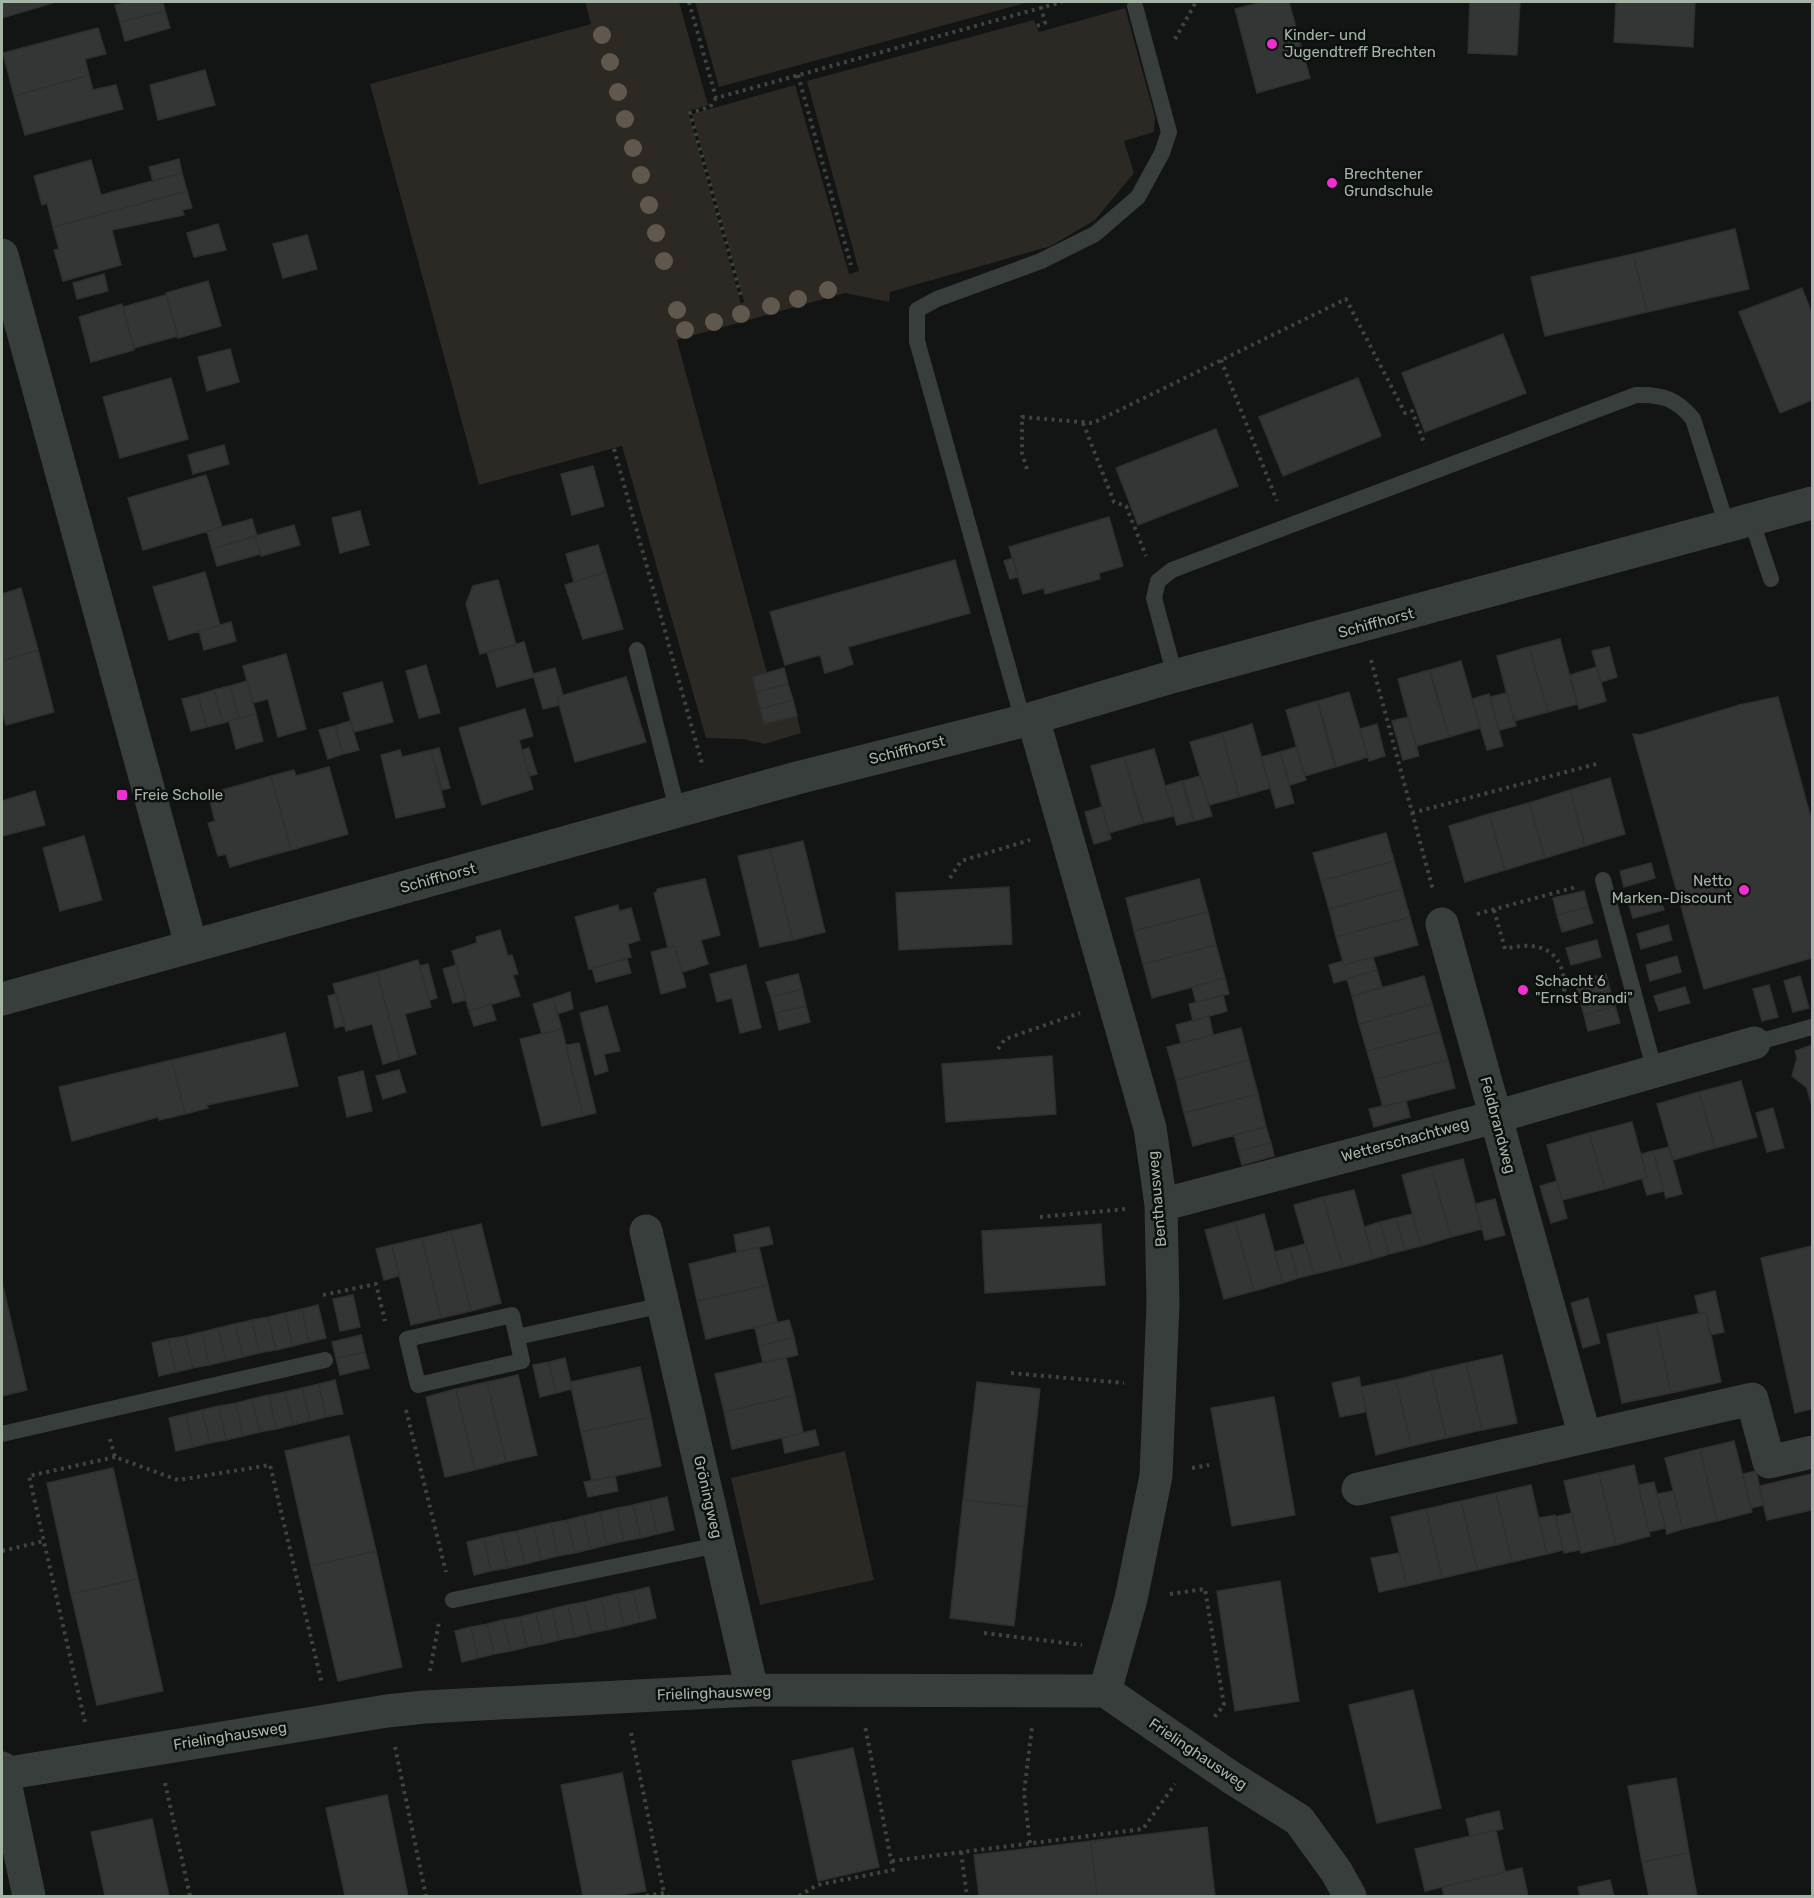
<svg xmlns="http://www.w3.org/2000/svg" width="1814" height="1898" viewBox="0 0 1814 1898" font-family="Rubik,sans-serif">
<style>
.green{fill:#2c2823}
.building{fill:#333634;stroke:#2d302f;stroke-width:1.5}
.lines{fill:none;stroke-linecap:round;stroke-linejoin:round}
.path{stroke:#3e453f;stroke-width:4;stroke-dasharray:3 4.5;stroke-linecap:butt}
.lane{stroke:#383e3b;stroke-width:16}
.street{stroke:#383e3b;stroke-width:33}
.tree{fill:#61584d}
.poi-dot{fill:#f12ed1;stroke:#0e0f0f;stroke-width:2}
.labels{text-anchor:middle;stroke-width:5;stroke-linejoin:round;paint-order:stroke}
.poi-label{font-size:15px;fill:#a4b5a7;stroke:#0e0f0f;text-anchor:start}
.street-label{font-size:15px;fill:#a4b5a7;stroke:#0e0f0f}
</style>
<rect width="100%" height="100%" fill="#131414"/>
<path class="green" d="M585,2H679L708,105L688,111L741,304L744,302L692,114L795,85L849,274L859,271L807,81L1034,20L1039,32L1125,8L1155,117L1154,132L1124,141L1134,173L1095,220L1051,246L890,292L889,302L845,293L677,340L767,673L752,677L764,724L797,716L801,733L765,744L742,739L706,738L622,446L479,485L370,84L591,24Z
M695,2H1029L719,87Z
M845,1451L874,1580L760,1605L731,1478Z"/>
<path class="building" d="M2,2H56L2,18Z
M128,2H163L165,11L120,22L115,5Z
M1262,2H1289L1310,78L1257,93L1235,9Z
M1470,2H1520L1517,55L1468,53Z
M1616,2H1695L1693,47L1614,42Z
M165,11L170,28L125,41L120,22Z
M98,28L106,54L85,59L89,75L14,96L3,53Z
M205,70L215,105L158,120L150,85Z
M89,75L93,90L116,85L123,109L25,135L14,96Z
M179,159L182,173L153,181L149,167Z
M91,160L101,195L182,173L187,191L53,227L47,203L42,205L34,176Z
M187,191L192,208L182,210L184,215L112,230L121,265L63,281L54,250L59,249L53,227Z
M218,224L226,250L194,257L187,233Z
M1735,229L1749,289L1647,312L1633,254Z
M307,235L317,269L283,278L273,244Z
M1633,254L1647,312L1545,336L1531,277Z
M104,274L108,291L77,299L73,283Z
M208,281L221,326L178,338L166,293Z
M1802,288L1812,314V400L1780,413L1739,312Z
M166,295L178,336L134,348L123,307Z
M122,304L134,350L91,362L79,317Z
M1503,334L1526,393L1425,432L1402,373Z
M230,349L239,382L207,391L198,357Z
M171,378L188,439L120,458L103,397Z
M1358,378L1381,436L1283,476L1259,417Z
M1216,429L1238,486L1138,525L1116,468Z
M224,445L229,464L193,474L188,455Z
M593,466L604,506L572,515L561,474Z
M206,475L222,527L143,550L128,498Z
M360,511L369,545L340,553L332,518Z
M1109,517L1123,566L1099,573L1100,579L1074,586L1045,594L1044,588L1023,594L1009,547Z
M252,519L257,536L212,549L207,531Z
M294,525L300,545L261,556L255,536Z
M255,536L260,554L217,566L212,549Z
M598,545L606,572L574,582L566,554Z
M1013,558L1018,577L1010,579L1004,561Z
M955,560L970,613L848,647L853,664L839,669L825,673L820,655L785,665L770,612Z
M205,572L220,625L169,640L153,587Z
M606,572L623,629L583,639L565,585Z
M498,580L516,645L480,654L466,604L473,586Z
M21,588L38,650L2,661V594Z
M231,622L236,641L204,650L199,631Z
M1560,639L1577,704L1548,712L1529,647Z
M524,642L534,677L497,687L487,652Z
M1529,647L1548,712L1514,721L1497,656Z
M1609,647L1617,677L1601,682L1592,651Z
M38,650L54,712L6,725L2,710V661Z
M286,654L306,729L278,737L268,699L253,703L243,666Z
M1461,661L1480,728L1449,737L1430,670Z
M426,665L440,713L419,718L406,671Z
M1597,667L1606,701L1579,709L1570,675Z
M555,668L563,695L557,697L559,705L543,709L533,674Z
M784,668L788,684L756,692L752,677Z
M1429,670L1449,737L1416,746L1398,679Z
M626,677L646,742L575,762L557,697Z
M247,681L256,714L239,718L230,686Z
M382,682L393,722L354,732L343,693Z
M788,684L793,700L760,709L756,692Z
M230,686L239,718L223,723L214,690Z
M214,690L223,723L207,727L198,695Z
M1349,692L1368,757L1336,767L1318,701Z
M1507,693L1516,726L1499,730L1490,697Z
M1489,694L1503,746L1487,750L1472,699Z
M198,695L207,727L191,731L182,699Z
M1778,697L1812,822V958L1704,989L1633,734L1640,735L1739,705Z
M793,700L797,716L764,724L760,709Z
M1317,701L1335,767L1305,776L1286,710Z
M525,709L533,736L519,740L533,789L482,805L459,728Z
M256,714L263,741L236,749L229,721Z
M1408,717L1419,756L1403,760L1392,721Z
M350,721L359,750L343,754L335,726Z
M1252,724L1270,788L1239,797L1222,733Z
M1377,724L1385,756L1369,761L1360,729Z
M335,726L343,754L328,759L319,730Z
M1222,733L1239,797L1209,805L1190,742Z
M1296,747L1306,780L1290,785L1280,752Z
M439,748L450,788L442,790L431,750Z
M529,748L537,774L529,776L522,750Z
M1154,749L1174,816L1144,823L1124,757Z
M400,750L402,757L431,750L445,807L396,818L381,755Z
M1280,752L1294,803L1276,808L1261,757Z
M1124,757L1143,823L1109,833L1091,766Z
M329,767L348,834L291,850L271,776L294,770L296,776Z
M271,776L291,850L230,867L226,854L218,856L208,823L215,821L208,794Z
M1200,776L1212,816L1194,821L1183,781Z
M1610,778L1625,834L1585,846L1570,790Z
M1182,781L1193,821L1177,825L1165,786Z
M1570,790L1585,846L1545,858L1529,803Z
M35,791L45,825L2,836V801Z
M1529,803L1545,858L1505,870L1489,814Z
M1102,807L1111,839L1094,844L1085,812Z
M1489,814L1505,870L1465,882L1449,826Z
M1386,833L1394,861L1321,881L1313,853Z
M84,836L102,900L60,911L43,848Z
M803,841L825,932L793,940L770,849Z
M770,849L793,940L760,947L738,856Z
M1394,861L1402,889L1329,909L1321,881Z
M1651,863L1655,878L1624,887L1620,871Z
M705,879L720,935L701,940L708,964L682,972L675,946L668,948L654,893L657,892V889Z
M1199,879L1208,912L1134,931L1126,898Z
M1009,887L1012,944L899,950L896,893Z
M1402,889L1410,917L1336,937L1329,909Z
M1584,891L1588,907L1557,915L1553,898Z
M1659,894L1664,910L1633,918L1628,902Z
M618,905L619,911L631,908L640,940L628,944L631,957L589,969L575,917Z
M1588,907L1593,923L1562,932L1557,915Z
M1208,912L1216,945L1143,964L1134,931Z
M1410,917L1418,945L1344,965L1336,937Z
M1668,925L1672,940L1641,949L1637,934Z
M500,930L508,956L512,955L518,974L513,975L520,996L469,1011L452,951L477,943L476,937Z
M1597,940L1601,957L1571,965L1566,948Z
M1216,945L1225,978L1152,998L1143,964Z
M675,946L686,987L661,994L651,952Z
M1677,956L1681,972L1650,981L1646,965Z
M1373,957L1377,970L1334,983L1329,965L1343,961L1344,965Z
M627,959L631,973L596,982L592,968Z
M418,960L431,1007L405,1014L416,1054L400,1059L377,972Z
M428,964L437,998L429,1000L420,966Z
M456,965L466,1000L453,1003L443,969Z
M746,965L761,1028L740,1033L732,998L717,1002L710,974Z
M1377,970L1382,987L1352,996L1347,979Z
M377,972L400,1059L383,1064L372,1024L346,1031L333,984Z
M798,974L802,989L771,997L766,982Z
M1606,974L1610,990L1579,998L1575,981Z
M1424,976L1432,1004L1359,1024L1352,996Z
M1800,976L1809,1008L1793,1012L1784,981Z
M1225,978L1229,994L1196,1002L1192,987Z
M1769,985L1778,1017L1762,1021L1753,989Z
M1685,987L1690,1003L1659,1011L1654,996Z
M802,989L806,1006L775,1013L771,997Z
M1610,990L1615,1006L1584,1015L1579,998Z
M570,992L573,1009L557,1014L553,998Z
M336,994L345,1025L335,1028L328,996Z
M1223,995L1227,1011L1193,1021L1189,1004Z
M553,998L562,1029L542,1034L533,1004Z
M491,1004L496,1020L474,1026L469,1011Z
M1432,1004L1440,1032L1367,1051L1359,1024Z
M607,1006L620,1051L604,1054L608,1071L595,1075L580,1013Z
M806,1006L810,1022L779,1030L775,1013Z
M1615,1006L1620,1023L1588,1031L1584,1015Z
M1209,1016L1213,1035L1181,1043L1176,1025Z
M1241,1028L1249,1060L1176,1080L1167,1047Z
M562,1029L583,1116L542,1126L520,1039Z
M1440,1032L1448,1060L1375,1079L1367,1051Z
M285,1033L298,1086L207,1105L208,1108L185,1114L172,1060Z
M579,1043L596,1113L583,1116L566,1045Z
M1812,1045V1107L1807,1088L1792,1076L1797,1058L1795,1051Z
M1052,1056L1056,1114L946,1122L942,1064Z
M172,1060L185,1114L159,1120L158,1117L72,1141L59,1087Z
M1249,1060L1258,1094L1184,1113L1176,1080Z
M1448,1060L1455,1088L1383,1107L1375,1079Z
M399,1070L406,1092L383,1099L376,1076Z
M363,1071L372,1111L347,1117L338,1077Z
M1741,1081L1757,1137L1715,1148L1699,1092Z
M1699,1092L1715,1148L1673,1160L1657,1104Z
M1258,1094L1266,1127L1193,1146L1184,1113Z
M1406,1101L1410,1117L1374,1127L1369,1109Z
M1773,1108L1784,1148L1767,1152L1756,1113Z
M1632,1122L1647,1177L1605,1189L1589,1133Z
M1266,1127L1271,1143L1238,1151L1234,1135Z
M1589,1133L1605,1189L1562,1200L1547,1145Z
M1271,1143L1274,1156L1242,1165L1238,1151Z
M1669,1147L1682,1194L1666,1198L1653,1151Z
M1653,1151L1664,1191L1647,1195L1642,1179L1647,1177L1641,1154Z
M1463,1159L1482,1229L1451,1237L1431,1167Z
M1431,1167L1451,1237L1421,1246L1402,1175Z
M1557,1181L1567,1218L1551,1223L1540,1186Z
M1354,1190L1373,1259L1343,1267L1323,1197Z
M1323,1197L1343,1267L1314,1274L1294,1205Z
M1495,1199L1505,1235L1485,1240L1475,1204Z
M1264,1214L1283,1283L1254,1291L1235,1222Z
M1412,1214L1421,1246L1405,1250L1396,1218Z
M1396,1218L1405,1250L1389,1254L1380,1222Z
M1235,1222L1254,1291L1224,1299L1205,1230Z
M1380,1222L1389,1254L1373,1259L1364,1227Z
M481,1224L501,1303L471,1311L451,1231Z
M1101,1224L1105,1285L985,1293L982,1231Z
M769,1227L773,1244L737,1252L734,1235Z
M451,1231L471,1311L441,1318L422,1238Z
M422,1238L441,1318L411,1325L392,1245Z
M1305,1244L1314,1274L1298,1278L1290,1248Z
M392,1245L399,1276L384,1280L376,1249Z
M1812,1246V1409L1795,1413L1761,1258Z
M759,1247L768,1285L697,1301L689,1264Z
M1290,1248L1298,1278L1283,1283L1274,1252Z
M2,1282L27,1390L2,1396Z
M768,1285L777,1322L706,1339L697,1301Z
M1715,1291L1724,1332L1710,1335L1706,1312L1699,1314L1695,1296Z
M353,1295L360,1327L340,1331L333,1299Z
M1588,1298L1600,1343L1583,1348L1571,1303Z
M318,1305L326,1338L309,1342L302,1309Z
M302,1309L309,1342L293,1346L285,1313Z
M1706,1312L1721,1382L1671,1393L1656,1323Z
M285,1313L293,1346L276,1350L268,1317Z
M268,1317L276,1350L259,1353L252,1320Z
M252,1320L259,1353L243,1357L235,1324Z
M789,1320L794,1337L759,1346L755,1327Z
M1656,1323L1671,1393L1622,1403L1607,1334Z
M235,1324L243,1357L226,1361L218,1328Z
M218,1328L226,1361L209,1365L202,1332Z
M202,1332L209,1365L193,1368L185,1336Z
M361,1335L365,1352L336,1358L332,1342Z
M185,1336L193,1368L176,1372L168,1339Z
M794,1337L798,1355L763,1363L759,1346Z
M168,1339L176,1372L159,1376L152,1343Z
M365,1352L369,1368L340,1375L336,1358Z
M1502,1355L1517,1423L1482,1430L1466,1363Z
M786,1357L795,1395L724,1412L715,1374Z
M565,1358L572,1389L556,1393L549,1362Z
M549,1362L556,1393L540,1397L533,1365Z
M1466,1363L1482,1430L1446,1438L1431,1371Z
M640,1367L651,1417L581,1432L570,1382Z
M1431,1371L1446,1438L1411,1446L1396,1380Z
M518,1375L537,1455L506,1462L487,1382Z
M1359,1377L1366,1412L1340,1417L1332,1383Z
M335,1380L343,1414L326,1417L319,1384Z
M1396,1380L1411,1446L1376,1455L1361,1387Z
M487,1382L506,1462L475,1470L456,1389Z
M977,1382L1040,1389L1027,1507L963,1500Z
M319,1384L326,1417L310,1421L302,1388Z
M302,1388L310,1421L293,1425L285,1392Z
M456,1389L475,1470L445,1477L426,1397Z
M285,1392L293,1425L276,1429L269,1395Z
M269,1395L276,1429L260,1432L252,1399Z
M795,1395L803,1433L732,1449L724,1412Z
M1274,1397L1295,1515L1232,1526L1211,1408Z
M252,1399L260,1432L243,1436L236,1403Z
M236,1403L243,1436L226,1440L219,1406Z
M219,1406L226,1440L210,1443L202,1410Z
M202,1410L210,1443L193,1447L186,1414Z
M186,1414L193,1447L176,1451L169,1418Z
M651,1417L661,1466L592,1481L581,1432Z
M815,1430L819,1445L785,1453L782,1438Z
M349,1436L376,1551L311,1566L285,1451Z
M1734,1441L1752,1512L1717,1521L1700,1449Z
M1700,1449L1717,1521L1683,1529L1665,1458Z
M1634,1465L1650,1536L1616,1545L1599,1473Z
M113,1468L138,1579L71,1594L47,1483Z
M1756,1471L1764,1505L1751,1508L1743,1474Z
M1599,1473L1616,1545L1581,1553L1564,1481Z
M1812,1474V1510L1767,1520L1759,1486Z
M615,1476L618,1491L588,1497L584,1482Z
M1654,1482L1665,1528L1649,1532L1638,1485Z
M1531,1485L1547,1554L1512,1562L1496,1493Z
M1673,1491L1683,1529L1667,1534L1657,1494Z
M1496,1493L1512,1562L1477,1570L1461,1501Z
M667,1497L674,1530L657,1534L650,1501Z
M963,1500L1027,1507L1014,1626L950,1618Z
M650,1501L657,1534L641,1538L633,1505Z
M1461,1501L1477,1570L1442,1578L1426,1509Z
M633,1505L641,1538L624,1541L617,1508Z
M617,1508L624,1541L607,1545L600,1512Z
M1426,1509L1442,1578L1407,1586L1391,1517Z
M600,1512L607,1545L591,1549L583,1516Z
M1572,1513L1580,1550L1564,1553L1555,1517Z
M1555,1515L1563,1550L1547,1554L1539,1518Z
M583,1516L591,1549L575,1553L567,1520Z
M567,1520L575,1553L558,1556L551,1523Z
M551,1523L558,1556L541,1560L534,1527Z
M534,1527L541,1560L525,1564L517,1531Z
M517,1531L525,1564L508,1568L501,1534Z
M501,1534L508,1568L491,1571L484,1538Z
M484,1538L491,1571L474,1575L467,1542Z
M376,1551L402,1667L338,1681L311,1566Z
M1399,1553L1407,1586L1379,1592L1371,1558Z
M138,1579L163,1691L97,1705L71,1594Z
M1280,1581L1299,1701L1235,1711L1217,1591Z
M649,1587L656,1618L640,1622L633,1591Z
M633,1591L640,1622L624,1626L617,1594Z
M617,1594L624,1626L607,1630L601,1598Z
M601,1598L607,1630L592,1633L584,1602Z
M584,1602L592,1633L575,1637L568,1605Z
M568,1605L575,1637L559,1640L552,1609Z
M552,1609L559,1640L543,1644L536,1613Z
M536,1613L543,1644L527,1647L520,1617Z
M520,1617L527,1647L511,1651L503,1620Z
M503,1620L511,1651L494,1654L487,1624Z
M487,1624L494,1654L478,1658L471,1627Z
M471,1627L478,1658L462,1662L455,1631Z
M1413,1690L1441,1808L1377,1823L1349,1705Z
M853,1748L879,1867L818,1881L792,1761Z
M622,1773L646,1891L617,1896H583L561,1785Z
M1676,1778L1689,1853L1642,1862L1628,1786Z
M387,1795L408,1896H345L326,1808Z
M1499,1811L1503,1829L1470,1836L1466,1819Z
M152,1819L169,1896H105L91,1832Z
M1207,1827L1215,1896H1097L1091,1841Z
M1496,1830L1505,1872L1425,1891L1415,1849Z
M1091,1841L1097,1896H979L974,1855Z
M1689,1853L1697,1896H1649L1642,1862Z
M1522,1868L1528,1896H1444L1442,1887Z
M1610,1880L1614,1896H1580L1578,1887Z"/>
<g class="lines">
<path class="path" d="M689,2L716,98L1062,2
M1037,26L1045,23L1041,7
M1175,39L1196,2
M798,75L851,265
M716,98L710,107L690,113L741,296
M1221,360L1277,501
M1083,423L1114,502L1126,506L1146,556
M614,449L703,767
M1027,469L1022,453V417L1093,423L1346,299L1405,413L1412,411L1425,445
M1371,660L1433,890
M1412,813L1600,763
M950,878L961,861L1030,840
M1494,910L1505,949C1542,939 1567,952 1564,994
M1477,914L1576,887
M998,1049L1005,1039L1080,1013
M1040,1217L1126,1209
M323,1295L376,1284L385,1321
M1011,1373L1124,1383
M406,1410L446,1572
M110,1439L115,1457L178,1480L270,1465L322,1684
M1192,1468L1209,1465
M2,1551L44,1541
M1170,1594L1205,1589L1224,1705L1212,1720
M984,1633L1082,1645
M430,1671L439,1622
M85,1722L29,1476L115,1457
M631,1733L664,1893
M395,1747L426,1896
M165,1783L190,1896
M1030,1843L1024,1793L1032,1727
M961,1852L967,1896
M892,1861L1143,1829L1175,1784
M646,1896L664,1893L668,1896
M799,1896L817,1885L893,1870L865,1726"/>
<path class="lane" d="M1751,519L1771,579
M637,650L678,813
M1175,676L1154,598L1158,581L1172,570L1636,395C1662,394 1677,399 1693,419L1727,526
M1023,721L917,341V310L937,299L1041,261L1095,234L1138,197L1162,153L1169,132L1135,6
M1603,880L1655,1072
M1754,1043L1812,1027
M512,1315L522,1361L418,1385L407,1339Z
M517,1337L663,1305
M2,1434L325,1360
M453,1600L718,1545"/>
<path class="street" d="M2,255L191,945
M1033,718L1150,1128L1161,1205L1163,1304L1156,1476L1131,1599L1105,1691
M2,999L797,778L1023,721L1175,676L1812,503
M1161,1205L1495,1117L1754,1043
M646,1231L752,1690
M1585,1437L1752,1399L1769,1462L1812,1452
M1358,1489L1585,1437L1442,924
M2,1768L29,1896
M3,1774L387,1711L425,1707L752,1690L1105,1691L1232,1778L1299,1820L1336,1871L1350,1896"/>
</g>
<g class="tree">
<circle cx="602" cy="35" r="9"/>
<circle cx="610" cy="62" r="9"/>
<circle cx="618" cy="92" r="9"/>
<circle cx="625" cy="119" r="9"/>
<circle cx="633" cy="148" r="9"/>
<circle cx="641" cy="175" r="9"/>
<circle cx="649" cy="205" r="9"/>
<circle cx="656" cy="233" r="9"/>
<circle cx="664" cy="261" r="9"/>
<circle cx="828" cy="290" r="9"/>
<circle cx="798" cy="299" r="9"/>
<circle cx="771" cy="306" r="9"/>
<circle cx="677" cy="310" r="9"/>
<circle cx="741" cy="314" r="9"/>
<circle cx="714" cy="322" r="9"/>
<circle cx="685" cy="330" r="9"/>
</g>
<g class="poi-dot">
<circle cx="1272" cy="44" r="6"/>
<circle cx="1332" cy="183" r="6"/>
<rect x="116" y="789" width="12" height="12" rx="3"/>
<circle cx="1744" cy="890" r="6"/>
<circle cx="1523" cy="990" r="6"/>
</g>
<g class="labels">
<g class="poi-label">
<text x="1284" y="40">Kinder- und<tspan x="1284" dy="17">Jugendtreff Brechten</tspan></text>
<text x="1344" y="179">Brechtener<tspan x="1344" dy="17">Grundschule</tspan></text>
<text x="134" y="800">Freie Scholle</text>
<text x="1732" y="886" text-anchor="end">Netto<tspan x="1732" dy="17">Marken-Discount</tspan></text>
<text x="1535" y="986">Schacht 6<tspan x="1535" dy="17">"Ernst Brandi"</tspan></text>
</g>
<g class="street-label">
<text transform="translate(1376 623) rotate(-15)" y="5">Schiffhorst</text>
<text transform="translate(907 750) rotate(-14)" y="5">Schiffhorst</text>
<text transform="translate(438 878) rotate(-15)" y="5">Schiffhorst</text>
<text transform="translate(1498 1125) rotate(75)" y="5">Feldbrandweg</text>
<text transform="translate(1405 1140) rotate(-15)" y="5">Wetterschachtweg</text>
<text transform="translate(1157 1199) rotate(-95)" y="5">Benthausweg</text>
<text transform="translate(708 1497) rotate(77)" y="5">Gröningweg</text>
<text transform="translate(714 1693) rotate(-2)" y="5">Frielinghausweg</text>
<text transform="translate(230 1736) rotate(-9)" y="5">Frielinghausweg</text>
<text transform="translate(1198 1754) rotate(34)" y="5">Frielinghausweg</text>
</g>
</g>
<rect width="1814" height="1898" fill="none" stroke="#a4b5a7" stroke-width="6"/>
</svg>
